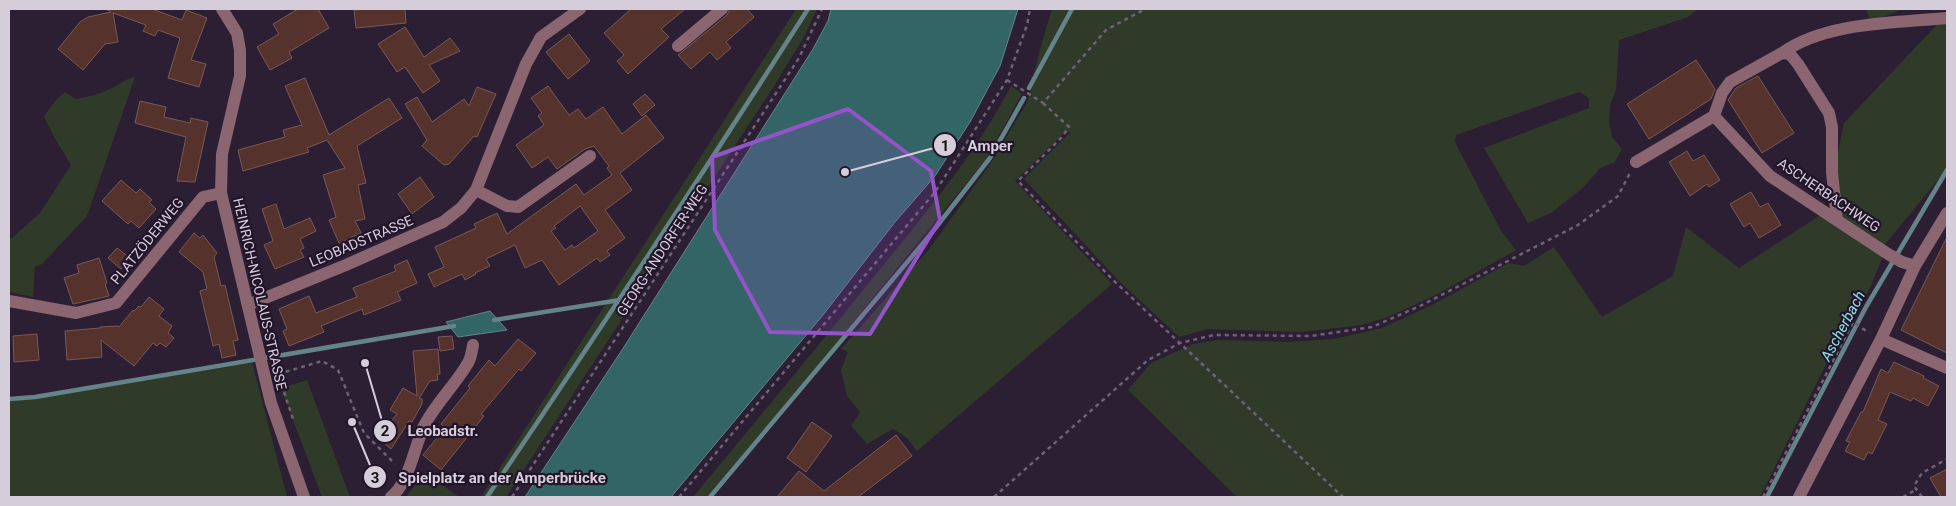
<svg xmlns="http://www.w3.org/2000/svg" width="1956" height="506" viewBox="0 0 1956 506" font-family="Roboto,sans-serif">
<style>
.green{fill:#2f3b28}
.water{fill:#336567;stroke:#64848a}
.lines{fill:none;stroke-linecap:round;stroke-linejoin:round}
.stream{stroke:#64848a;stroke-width:4.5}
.building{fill:#56322d;stroke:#795955;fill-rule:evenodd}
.path{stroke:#6e6275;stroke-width:2.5;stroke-dasharray:4 4;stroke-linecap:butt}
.minor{stroke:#8b6570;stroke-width:12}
.marked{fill:#9254c6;fill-opacity:0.2;stroke:#9254c6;stroke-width:4;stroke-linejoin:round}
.labels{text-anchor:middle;stroke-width:4.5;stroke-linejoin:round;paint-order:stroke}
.street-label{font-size:14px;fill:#d6cddb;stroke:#22152a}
.water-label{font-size:15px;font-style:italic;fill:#8ae1e4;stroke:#22152a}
.leader{fill:none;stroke:#d6cddb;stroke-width:2}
.callout-dot{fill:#d6cddb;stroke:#22152a;stroke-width:2}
.mark-label{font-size:15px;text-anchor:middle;font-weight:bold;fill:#111}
.callout-label{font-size:15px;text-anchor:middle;font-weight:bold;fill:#d6cddb;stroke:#22152a;stroke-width:4.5;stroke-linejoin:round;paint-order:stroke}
</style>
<rect width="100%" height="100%" fill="#2c1f34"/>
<path class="green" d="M796,9H817L804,37L774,86L506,497H481Z
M1052,9H1698L1688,17L1619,40L1616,89L1610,106L1609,123L1612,137L1622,149L1615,162L1600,168L1584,187L1551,213L1528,223L1484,148L1589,108V98L1579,92L1456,135L1455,142L1501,231L1516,250L1438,294L1388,317L1361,325L1303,332L1208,329L1179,337L1117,279L1024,179L1071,132L1064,133L1015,181L1112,284L917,451L907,438L893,429L867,444L851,426L860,412L847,396L841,370L848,352L841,349L930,248L991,163L1028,101L1040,49Z
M1866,9H1903L1871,22Z
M1947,14V169L1883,247L1843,218L1836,161L1844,123Z
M135,77L87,216L42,264L35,267L33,297L9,292V238H12L40,213L71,165L57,142L44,117C50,107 56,99 65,92L76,99C88,97 99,94 110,89C119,85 124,79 135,77Z
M1011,86L1022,94L986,159L830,351L707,497H693C756,421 819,345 881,268C928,210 976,153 1011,86Z
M1822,214L1883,256L1867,295L1828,360L1760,497H1237L1128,390L1151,363L1193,344L1218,340L1287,342L1334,339L1382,328L1434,304L1509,263L1524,266L1554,247L1602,317L1673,276L1686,227L1739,268Z
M252,362L287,497H9V401Z
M307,380L350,497H322L281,388Z
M425,472L459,497H406Z"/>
<path class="water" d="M831,9H1018L1000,66L970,122L935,176L895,222L823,315L671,497H525L622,350L813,49L828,21Z
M490,311L507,330L458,337L446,322Z"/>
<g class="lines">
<path class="stream" d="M1029,88L1072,9
M494,320L620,300
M9,399L35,397L454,326
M487,497C596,336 703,173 808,9
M710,497L930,235L990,158L1024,98
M1767,497L1866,307L1947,170"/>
</g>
<path class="building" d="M106,9H152L182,20L186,10L207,18L191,60L206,64L199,87L168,78L180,38L158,30L155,36L143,31L146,25L113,13L118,42L105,44L83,70L58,49L80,22L88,17L111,12Z
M298,9H318L329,28L289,52L292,58L270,70L257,47L279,34L273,24Z
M367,9H405L406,23L356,28L354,10Z
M631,9H685L661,29L669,37L628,74L617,61L624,55L604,33Z
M730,9H747L754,17L726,42L731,48L717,60L710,52L691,69L678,55L727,15Z
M405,27L424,57L450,38L460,51L429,65L440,81L423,93L405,67L397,72L378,44Z
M569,34L590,61L568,79L546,52Z
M1696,60L1715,89L1711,99L1649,139L1627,104Z
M1758,76L1794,133L1762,153L1728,100L1736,88Z
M305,78L329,135L389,98L402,118L357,146L366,183L358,185L365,219L355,221L361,233L339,243L329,220L336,217L323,175L345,168L327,140L307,148L309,152L243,171L238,150L285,137L283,130L302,125L285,86Z
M548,86L569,115L578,109L586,119L603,107L622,134L646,115L664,138L620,173L632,190L605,210L625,238L607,251L610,255L600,262L597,258L559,285L542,260L525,268L515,245L486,259L490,266L475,273L476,274L465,280L462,274L434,287L428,274L444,267L435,247L476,228L474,224L497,213L507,234L576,184L584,195L612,175L607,168L609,166L594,146L585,149L557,169L548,157L532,168L516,145L544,125L538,116L542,113L531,98ZM580,206L598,231L574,248L572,245L565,250L551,231L556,228L554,226Z
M477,87L496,94L491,105L477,137L474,136L449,164L444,165L422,146L427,140L405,104L417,97L432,122L464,99L469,106Z
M645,94L655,105L642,116L633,104Z
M140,101L166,107L164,117L190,123L191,118L208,122L195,182L177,181L186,137L135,123Z
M1687,151L1693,161L1704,155L1720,180L1709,187L1707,184L1690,196L1669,162Z
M420,177L434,197L412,214L398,194Z
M121,180L136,193L140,189L152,200L149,202L156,209L139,228L131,221L128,224L102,201Z
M1751,192L1760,207L1768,203L1781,225L1759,238L1750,223L1744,227L1730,204Z
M276,204L284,229L310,218L316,231L300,239L304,248L300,250L304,257L275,269L264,245L273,241L262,209Z
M194,233L200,238L203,235L217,253L214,257L221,286L225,285L238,340L233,341L236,355L222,358L219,344L213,346L200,291L207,289L203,272L179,252Z
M1947,237V353L1901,330Z
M117,248L130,258L121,269L108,258Z
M99,258L107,283L105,284L109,296L73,304L64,278L79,273L77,265Z
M407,260L417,283L397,292L401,300L364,315L362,309L321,326L324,332L289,346L283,331L287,329L279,309L309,296L316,313L357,297L353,288L396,271L394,266Z
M149,297L164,309L159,316L172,326L168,333L174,338L166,347L160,343L157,346L153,343L134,366L101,340L102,357L67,360L65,331L100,328V327L118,326L119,327L133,310L134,311L139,306L141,307Z
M37,334L39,360L14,362L13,336Z
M452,336L454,349L440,351L438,337Z
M518,339L536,353L521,371L519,369L481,414L484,416L441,470L423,455L445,428L441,424L470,388L468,386L489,360L495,366Z
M438,349L440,374H437L438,380L430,381L419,398L422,399V404L412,422L409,421L391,449L378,438L397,414L390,410L403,388L417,396L413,351Z
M1894,362L1924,376L1923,378L1939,386L1928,406L1913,398L1911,401L1890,392L1878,420L1887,424L1872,454L1868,452L1864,460L1845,451L1850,442L1846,441L1861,412H1863L1881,369L1888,373Z
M812,422L832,436L806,472L787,458Z
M896,435L912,456L858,497H777L799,471L824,491Z
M1947,469V497H1941L1930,478Z"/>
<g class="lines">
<path class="path" d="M1007,80L1043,103L1106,30L1145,9
M1043,103L1069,127L1062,137L1018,181L1112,279L1343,497
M278,374L322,361L338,370L364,433L395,464
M284,392L294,422
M512,497L799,58L822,9
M679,497L935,192L1007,80L1027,25L1030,9
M994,497L1148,360L1180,343L1214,335L1311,336L1372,327L1420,306L1578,225L1618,196L1630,173
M1763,497L1853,322L1869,333
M1903,497L1917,489
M1922,497L1914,486L1922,473L1947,459"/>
<path class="minor" d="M222,9L237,33L240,50V76L222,154L221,193L271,403L304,497
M678,46L722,9
M1782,53C1825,22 1895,23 1947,18
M1714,116L1722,93L1730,82L1782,53L1790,54L1798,64L1829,113L1832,127V172L1837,220
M1636,162L1714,116L1770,176L1888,254L1902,262L1915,266
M476,190L507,206L518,207L590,156
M9,301L76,313L116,303L203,197L221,193
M248,305L346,265L443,222L461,208L476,190L526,64L541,37L580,9
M1881,339L1947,368
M391,497C410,482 414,446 425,424C437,402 455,385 468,363C471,358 472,351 473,345
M1799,497L1881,339L1915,266L1947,213"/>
</g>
<path class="marked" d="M848,109L931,171L940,220L870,334L770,332L715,230L712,157Z"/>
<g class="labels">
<g class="street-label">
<text transform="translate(1829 195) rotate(34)" y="5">ASCHERBACHWEG</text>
<text transform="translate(147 241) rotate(-51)" y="5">PLATZÖDERWEG</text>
<text transform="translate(361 241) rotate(-23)" y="5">LEOBADSTRASSE</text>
<text transform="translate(662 250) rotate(-57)" y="5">GEORG-ANDORFER-WEG</text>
<text transform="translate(260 294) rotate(77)" y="5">HEINRICH-NICOLAUS-STRASSE</text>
</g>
<g class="water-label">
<text transform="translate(1843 326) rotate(-62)" y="5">Ascherbach</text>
</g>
</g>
<path class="leader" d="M845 172L945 145M365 363L385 431M352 422L375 477"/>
<g class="callout-dot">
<circle cx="845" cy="172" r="5"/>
<circle cx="365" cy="363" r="5"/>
<circle cx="352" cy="422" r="5"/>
<circle cx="945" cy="145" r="12"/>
<circle cx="385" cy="431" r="12"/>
<circle cx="375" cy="477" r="12"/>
</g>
<g class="mark-label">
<text x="945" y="151">1</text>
<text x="385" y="436">2</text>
<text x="375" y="483">3</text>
</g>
<g class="callout-label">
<text x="990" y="151">Amper</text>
<text x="443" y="436">Leobadstr.</text>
<text x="502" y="483">Spielplatz an der Amperbrücke</text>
</g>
<rect width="1956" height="506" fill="none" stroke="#d6cddb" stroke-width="20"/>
</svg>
